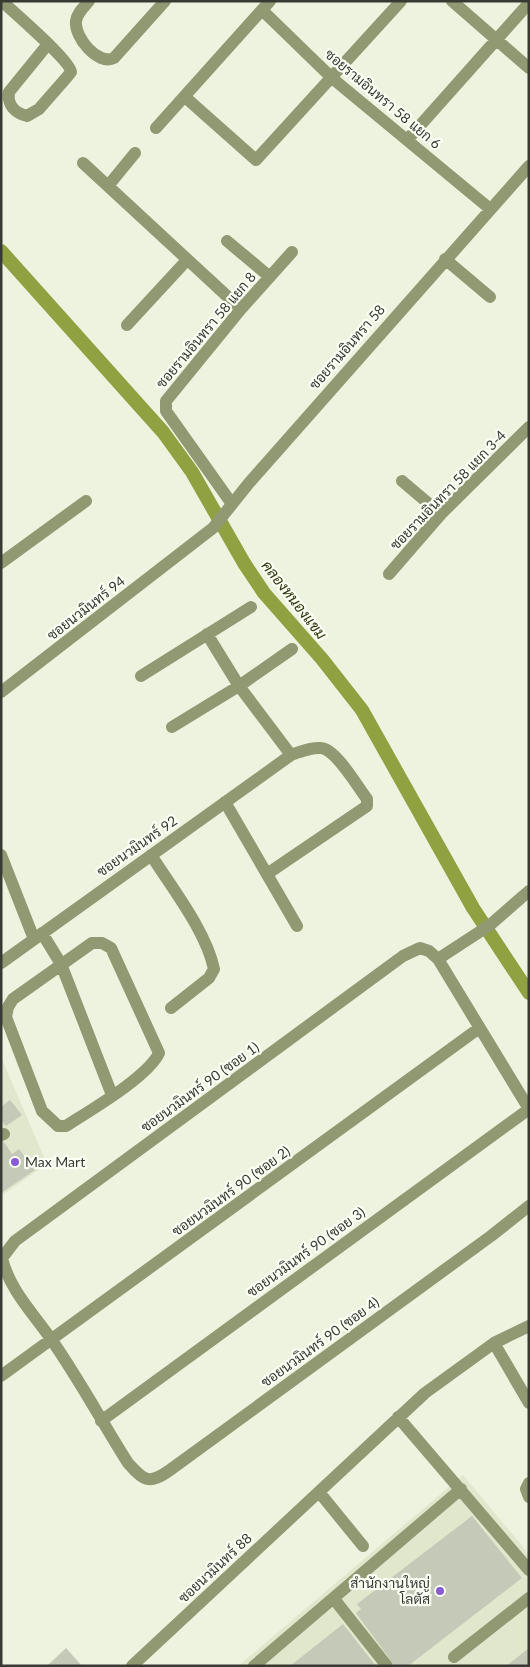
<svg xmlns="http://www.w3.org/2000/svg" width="530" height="1667" viewBox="0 0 530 1667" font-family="Lato,Sarabun,sans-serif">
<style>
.built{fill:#e0e7cc}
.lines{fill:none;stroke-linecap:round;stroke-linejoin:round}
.canal{stroke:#90a142;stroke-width:14}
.building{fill:#c5c9b7}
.minor{stroke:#919973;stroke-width:12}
.poi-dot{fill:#885ad3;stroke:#fcfff3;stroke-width:2}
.labels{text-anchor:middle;stroke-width:4.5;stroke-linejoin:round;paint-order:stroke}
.street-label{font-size:14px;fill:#383a33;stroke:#fcfff3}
.poi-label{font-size:14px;fill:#383a33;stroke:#fcfff3;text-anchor:start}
.water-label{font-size:15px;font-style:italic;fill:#30360e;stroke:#fcfff3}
</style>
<rect width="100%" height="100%" fill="#eef3df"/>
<path class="built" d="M1,1057L47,1164L1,1196Z
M463,1475L529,1554V1666H238Z"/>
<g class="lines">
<path class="canal" d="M1,251L163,432L192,472L244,563L264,593L322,659L362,710L473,908L529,993"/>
</g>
<path class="building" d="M10,1100L22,1115L6,1126L1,1120V1107Z
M4,1142L12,1154L19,1149L35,1170L1,1193V1143Z
M472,1516L522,1578L408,1666H395L356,1613L361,1609L357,1604Z
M343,1624L376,1666H290Z
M66,1648L82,1666H47Z
M529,1648V1666H506Z"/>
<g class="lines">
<path class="minor" d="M2,1C14,13 70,60 71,72L67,77L39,109L27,116C15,113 7,105 9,92L48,44
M89,1C84,7 77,13 76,21C74,37 98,66 114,58L165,1
M452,1L529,68
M262,10L332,78L489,208
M185,97L256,160L401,1
M156,128L270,1
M408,139L529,3
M83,163L241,309
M108,186L135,153
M227,241L270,277
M445,259L490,297
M127,325L187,260
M402,481L441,514
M232,504L166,411V401L241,309L292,252
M1,563L86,501
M389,574L441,514L529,427
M207,634L239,686L291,755
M141,676L251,607
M1,692L213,528L249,483L529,166
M172,727L239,686L292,649
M225,802L297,926
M1,855L34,939
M151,855C172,888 206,931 214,969L209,978L171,1008
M42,933L61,964L112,1095
M92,943H102L111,948L159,1053C148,1077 89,1111 66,1126H58L42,1111L6,1017L8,1007L13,999Z
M438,959L490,925L529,891
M1,963L291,755C300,752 310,747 321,748C336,749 357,786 367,799V806L267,874
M529,1109L438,959L429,951L420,948L403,956L15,1241L2,1258C9,1289 33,1313 51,1339C79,1379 102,1422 128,1463C144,1481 149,1485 170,1470L491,1236L529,1206
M1,1135L4,1134
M494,1343L529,1403
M1,1376L478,1029
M398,1417L529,1570
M101,1421L529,1109
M529,1483L526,1489L529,1497
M319,1492L363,1546
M334,1599L387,1666
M454,1657L529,1598
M132,1666L425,1393L494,1343L529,1326
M254,1666L461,1489"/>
</g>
<g class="poi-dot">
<circle cx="15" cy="1162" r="5"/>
<circle cx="440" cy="1591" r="5"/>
</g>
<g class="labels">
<g class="street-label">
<text transform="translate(383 99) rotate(40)" y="5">ซอยรามอินทรา 58 แยก 6</text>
<text transform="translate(206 330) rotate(-50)" y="5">ซอยรามอินทรา 58 แยก 8</text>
<text transform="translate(347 347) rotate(-49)" y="5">ซอยรามอินทรา 58</text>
<text transform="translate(448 490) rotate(-46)" y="5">ซอยรามอินทรา 58 แยก 3-4</text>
<text transform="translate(86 608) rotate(-38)" y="5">ซอยนวมินทร์ 94</text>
<text transform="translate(137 846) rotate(-35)" y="5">ซอยนวมินทร์ 92</text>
<text transform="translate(200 1087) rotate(-36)" y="5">ซอยนวมินทร์ 90 (ซอย 1)</text>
<text transform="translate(231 1191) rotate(-36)" y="5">ซอยนวมินทร์ 90 (ซอย 2)</text>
<text transform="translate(306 1252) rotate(-36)" y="5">ซอยนวมินทร์ 90 (ซอย 3)</text>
<text transform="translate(320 1342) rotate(-36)" y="5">ซอยนวมินทร์ 90 (ซอย 4)</text>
<text transform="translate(215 1568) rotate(-43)" y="5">ซอยนวมินทร์ 88</text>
</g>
<g class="poi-label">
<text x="25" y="1167">Max Mart</text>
<text x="430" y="1588" text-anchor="end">สำนักงานใหญ่<tspan x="430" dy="16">โลตัส</tspan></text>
</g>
<g class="water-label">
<text transform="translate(294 600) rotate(52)" y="5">คลองหนองแขม</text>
</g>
</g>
<rect width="530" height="1667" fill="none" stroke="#383a33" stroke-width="5"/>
</svg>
